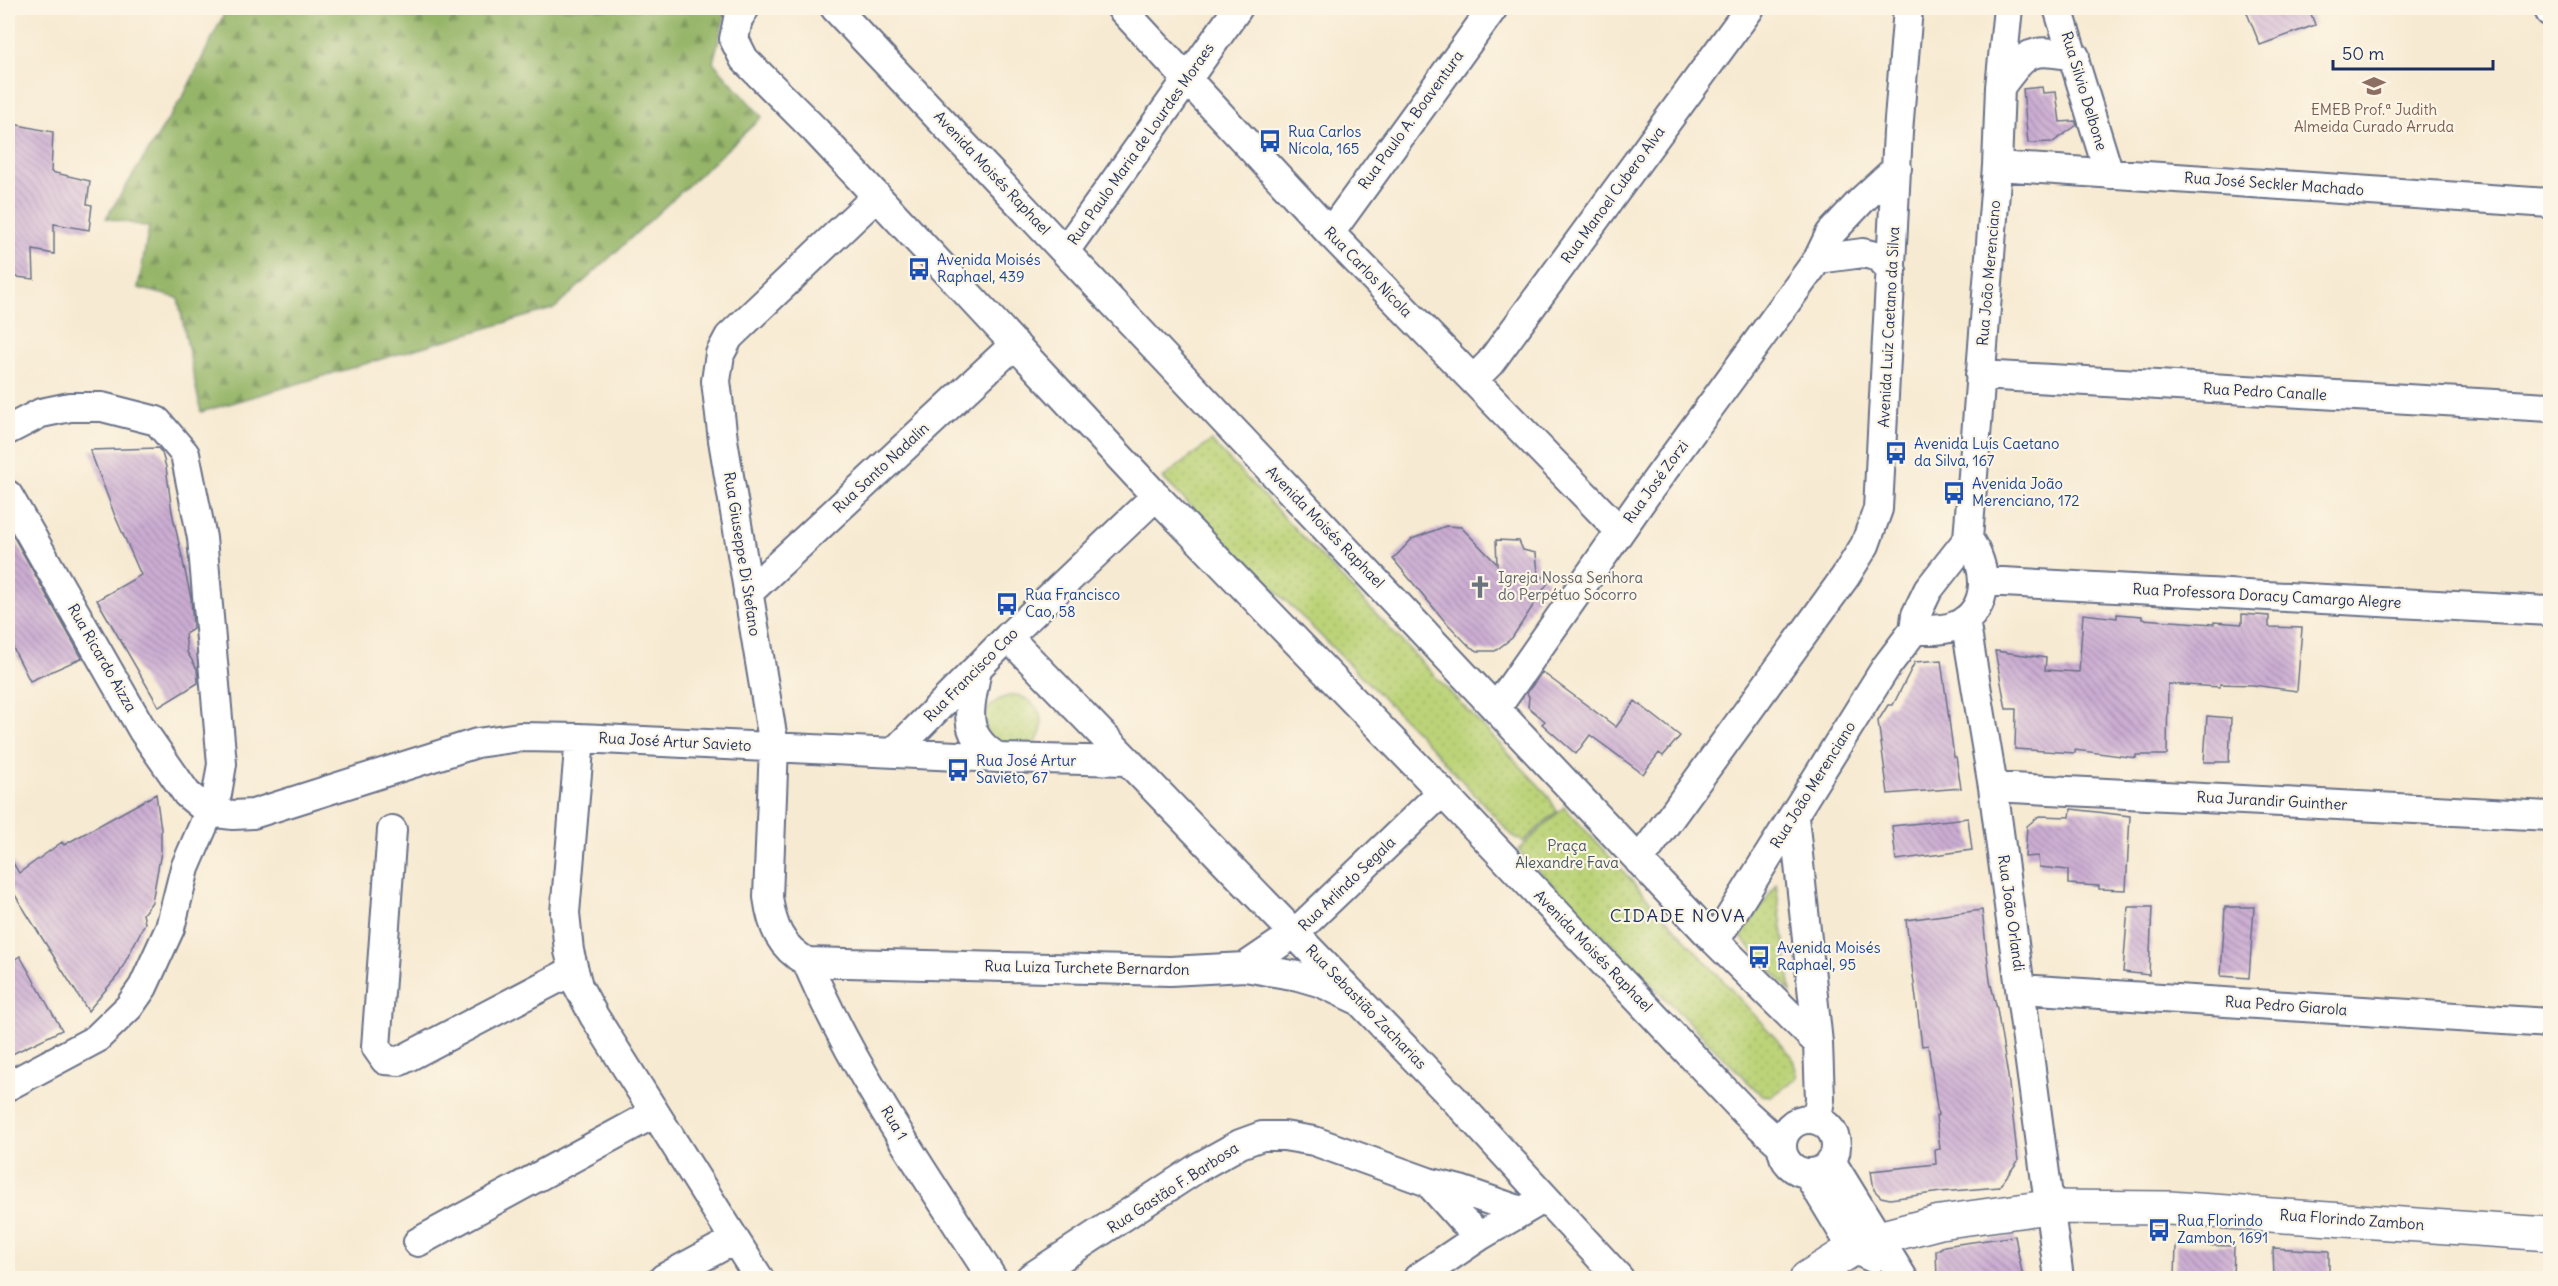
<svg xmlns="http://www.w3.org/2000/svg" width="2558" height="1286" viewBox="0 0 2558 1286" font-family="Delius,sans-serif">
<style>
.forest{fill:url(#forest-firs);stroke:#587263;stroke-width:1.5}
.park{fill:url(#park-dots);stroke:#6c816b;stroke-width:1.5}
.building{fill:url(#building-back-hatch)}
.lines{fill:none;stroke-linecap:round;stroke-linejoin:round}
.minor-casing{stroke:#687087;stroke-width:32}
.major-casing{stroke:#687087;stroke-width:36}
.minor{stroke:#fff;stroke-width:28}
.major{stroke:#fff;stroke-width:33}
.labels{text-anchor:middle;stroke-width:4.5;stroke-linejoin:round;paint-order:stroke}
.street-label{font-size:15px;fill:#1b2f5e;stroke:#fcf5e5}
.education-label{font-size:15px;fill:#785e54;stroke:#fcf5e5}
.transit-label{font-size:15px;fill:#164399;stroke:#fcf5e5;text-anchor:start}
.worship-label{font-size:15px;fill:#5b616d;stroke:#fcf5e5;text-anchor:start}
.park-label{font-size:15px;fill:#435864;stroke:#fcf5e5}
.quarter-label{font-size:18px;letter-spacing:1.5px;fill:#1b2f5e;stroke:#fcf5e5}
</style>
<defs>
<pattern id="forest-firs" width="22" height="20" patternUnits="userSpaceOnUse" patternTransform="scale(1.5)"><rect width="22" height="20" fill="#95b568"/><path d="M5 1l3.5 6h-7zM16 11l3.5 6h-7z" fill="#799459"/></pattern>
<pattern id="park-dots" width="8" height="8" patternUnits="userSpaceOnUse" patternTransform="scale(1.5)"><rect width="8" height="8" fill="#bcd378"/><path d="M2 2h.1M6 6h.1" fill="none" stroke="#a1b56a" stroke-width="1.8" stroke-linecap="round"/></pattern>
<pattern id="building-back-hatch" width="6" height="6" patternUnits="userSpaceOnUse" patternTransform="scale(1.5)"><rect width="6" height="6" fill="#ccadd3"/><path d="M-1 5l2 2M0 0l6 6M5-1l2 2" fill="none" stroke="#a58dae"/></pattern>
</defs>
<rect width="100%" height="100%" fill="#fcf5e5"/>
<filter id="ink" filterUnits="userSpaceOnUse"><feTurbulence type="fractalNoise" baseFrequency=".0167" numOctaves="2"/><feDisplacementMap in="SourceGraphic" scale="12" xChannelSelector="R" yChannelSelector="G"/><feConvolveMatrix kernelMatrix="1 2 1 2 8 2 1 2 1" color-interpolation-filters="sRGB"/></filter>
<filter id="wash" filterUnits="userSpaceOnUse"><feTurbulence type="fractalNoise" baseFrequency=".008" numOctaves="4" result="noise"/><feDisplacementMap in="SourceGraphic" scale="24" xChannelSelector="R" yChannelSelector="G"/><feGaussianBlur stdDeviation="1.35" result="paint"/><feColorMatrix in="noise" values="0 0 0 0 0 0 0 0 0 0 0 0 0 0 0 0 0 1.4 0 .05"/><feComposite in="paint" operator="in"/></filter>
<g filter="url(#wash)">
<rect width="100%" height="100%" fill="#f7ead2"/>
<path class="forest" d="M227,8H727L713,62L762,117L555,308L201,412L178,298L138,288L149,227L106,218L185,93Z"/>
<path class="park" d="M1211,441L1547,794L1557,811L1523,842L1512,835L1418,733L1163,478Z
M1016,695C1045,702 1051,733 1027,750L998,749C994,742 985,732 984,724C981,706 1002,696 1016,695Z
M1564,807L1792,1056L1798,1078L1772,1096L1761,1095L1518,850Z
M1776,884L1791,992L1741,937Z"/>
<g id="blocks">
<path class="building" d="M2245,8H2309L2315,25L2260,45Z
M2042,87L2043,93L2056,92L2060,122L2075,121L2077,125L2053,142L2028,143L2023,89Z
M8,123L53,132L51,172L90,181L87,204L92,205L89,230L54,224V254L33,250L34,279L8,276Z
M158,448L162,453L166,467L172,512L191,598L193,629L185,634L187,652L197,669L198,683L159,707L97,600L141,575L115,516L90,450Z
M1446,526L1461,527L1497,564L1496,540L1519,541L1523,550L1536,553L1538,573L1549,581L1512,638L1495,651H1478L1470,647L1443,619L1393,559L1412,539Z
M8,527L82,658L30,681L8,638Z
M2083,614L2117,618V614L2142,616V619L2214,624V622L2242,624V614L2269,616V627L2302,628L2297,691L2253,685L2220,684V687L2168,684L2167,755H2136V758L2075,750V753L2015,749L2016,709H2006L1995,651L2046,658L2045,670L2079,672Z
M1941,660L1954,757H1956L1961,788L1888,794L1878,721L1888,705H1893L1915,662Z
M1542,672L1616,727L1635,701L1680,736L1663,756L1659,753L1643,774L1590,735L1576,754L1542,724L1545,721L1528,707L1529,697L1527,693Z
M2207,716L2231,718L2229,762H2204Z
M156,794L161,829V852L152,902L143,914L145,923L119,974L88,1011L8,884V855L19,873L62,842L64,845Z
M2071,809L2130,816L2126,890L2099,889V886L2068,884V870L2039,867L2038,856L2025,857L2027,826L2039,816L2070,817Z
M1968,818L1972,850L1896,860L1892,826Z
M2128,907H2152L2149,975L2123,972Z
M2225,907H2254L2249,978L2221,976Z
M1982,910L1990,981L1997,1009L2008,1076L2018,1161L1999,1187L1941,1192L1890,1199L1881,1197L1874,1190L1871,1171L1936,1164L1935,1150L1940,1149L1936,1116L1938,1115L1928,1045L1922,1046L1906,920Z
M20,956L62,1030L8,1056V964Z
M2015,1236L2023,1278H1937L1936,1251L1944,1246Z
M2176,1245L2234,1246L2233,1278H2175Z
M2273,1248L2329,1251V1278H2274Z"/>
</g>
</g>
<g filter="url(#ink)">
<use href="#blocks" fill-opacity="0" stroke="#687087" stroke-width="1.5"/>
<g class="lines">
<g class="minor-casing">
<path id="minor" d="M745,8L738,19L734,39L744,59L816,131L1156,496
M835,8L1715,941L1818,1043
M1121,8L1330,233L1620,531
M2058,8L2109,174
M2548,8L2550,12
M2000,87C2027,51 2029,48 2075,56
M1997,166L2550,203
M877,196L729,337L720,354L716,381L723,440L774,746L768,897C772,926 780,947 807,962L1170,971L1245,967L1298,976L1322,983L1360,1001
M1330,233L1493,8
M1065,251L1238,8
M1818,259L1863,253L1879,257L1892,271
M1980,375L2550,407
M1473,380L1490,363L1750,8
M8,430L41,413L70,407H102L157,421L185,454L202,538L222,764L217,794L185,868L170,928L143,987L129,1007L96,1039L8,1086
M8,495L143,731L187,794L209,812L233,815L253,814L477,743L519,737L580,738L999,758L1127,761
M1984,581L2550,611
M748,593L1015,344
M1965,620L1993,787L2059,1278
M1914,630C1927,630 1943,631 1955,626C1992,610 1988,566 1968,539
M1008,637L1456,1101L1619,1278
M977,669C970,708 959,735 999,758
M1497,707L1647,493L1818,259L1830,234L1862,200L1897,168
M580,738L565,913L569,951L578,986L594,1016L759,1278
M893,753L1008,637L1156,496L1442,792L1746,1113L1781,1145
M1993,787L2550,816
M1794,817L1818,1043L1820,1099L1817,1119
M392,830L376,1047L385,1060L400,1061L574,970
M1639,861L1845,577L1865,545L1878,509L1898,132L1908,8
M1715,941L1886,667L1914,630L1916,615L1928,590L1968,539L1997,166L2000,87L2008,8
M807,962C854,1073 927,1177 992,1278
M1245,967L1295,933L1442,792
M2022,989L2550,1023
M1782 1146a27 27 0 1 1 54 0a27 27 0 1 1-54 0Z
M1831,1161L1903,1278
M1807,1173L1853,1249L1873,1258
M1428,1182L1462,1220L1480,1236
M418,1242L655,1113
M664,1278L734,1240
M1030,1278L1199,1167L1240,1144L1262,1136H1284L1314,1141L1428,1182L1460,1190L1521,1211
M1418,1278L1480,1236L1533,1205"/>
</g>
<g class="major-casing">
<path id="major" d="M1807,1278L1853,1249L1879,1238L1940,1222L2048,1207L2169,1208L2550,1234"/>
</g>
<use href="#minor" class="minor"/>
<use href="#major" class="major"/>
</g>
</g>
<defs>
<g id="school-bare" transform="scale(1.8)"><path d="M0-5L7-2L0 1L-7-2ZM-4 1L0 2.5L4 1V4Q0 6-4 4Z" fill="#8d6e63" stroke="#fcf5e5" stroke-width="2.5" paint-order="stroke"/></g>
<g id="bus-bare" transform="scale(1.8)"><path d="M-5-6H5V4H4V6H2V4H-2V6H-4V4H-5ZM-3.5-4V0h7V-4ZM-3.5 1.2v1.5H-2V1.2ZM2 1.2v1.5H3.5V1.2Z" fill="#1a4fb4" stroke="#fcf5e5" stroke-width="2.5" paint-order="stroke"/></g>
<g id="church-bare" transform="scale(1.8)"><path d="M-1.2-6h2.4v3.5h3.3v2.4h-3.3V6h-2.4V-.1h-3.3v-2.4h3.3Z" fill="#6b7280" stroke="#fcf5e5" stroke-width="2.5" paint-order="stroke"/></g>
</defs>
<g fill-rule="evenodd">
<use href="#school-bare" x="2374" y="86"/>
<use href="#bus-bare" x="1270" y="141"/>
<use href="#bus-bare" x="919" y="269"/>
<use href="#bus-bare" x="1896" y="453"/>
<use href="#bus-bare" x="1954" y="493"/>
<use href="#church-bare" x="1480" y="587"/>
<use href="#bus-bare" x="1007" y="604"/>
<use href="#bus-bare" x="958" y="770"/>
<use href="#bus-bare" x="1759" y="957"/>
<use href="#bus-bare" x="2159" y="1230"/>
</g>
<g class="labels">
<g class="street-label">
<text transform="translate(2084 91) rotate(73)" y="5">Rua Silvio Delbone</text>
<text transform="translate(1411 120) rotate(-54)" y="5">Rua Paulo A. Boaventura</text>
<text transform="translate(1141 144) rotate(-55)" y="5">Rua Paulo Maria de Lourdes Moraes</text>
<text transform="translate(992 173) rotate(47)" y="5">Avenida Moisés Raphael</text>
<text transform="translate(2274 184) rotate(4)" y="5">Rua José Seckler Machado</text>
<text transform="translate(1613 195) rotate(-54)" y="5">Rua Manoel Cubero Alva</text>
<text transform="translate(1368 272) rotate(46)" y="5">Rua Carlos Nicola</text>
<text transform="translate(1989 273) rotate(-85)" y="5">Rua João Merenciano</text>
<text transform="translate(1889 327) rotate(-87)" y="5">Avenida Luiz Caetano da Silva</text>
<text transform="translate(2265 392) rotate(3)" y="5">Rua Pedro Canalle</text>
<text transform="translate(881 468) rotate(-43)" y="5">Rua Santo Nadalin</text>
<text transform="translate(1656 482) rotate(-54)" y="5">Rua José Zorzi</text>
<text transform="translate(1325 527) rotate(46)" y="5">Avenida Moisés Raphael</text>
<text transform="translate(742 554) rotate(81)" y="5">Rua Giuseppe Di Stefano</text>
<text transform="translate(2267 596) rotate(3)" y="5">Rua Professora Doracy Camargo Alegre</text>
<text transform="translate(102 658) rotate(60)" y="5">Rua Ricardo Aizza</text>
<text transform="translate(971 675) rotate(-45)" y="5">Rua Francisco Cao</text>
<text transform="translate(675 742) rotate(3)" y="5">Rua José Artur Savieto</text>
<text transform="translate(1813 785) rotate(-58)" y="5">Rua João Merenciano</text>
<text transform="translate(2272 801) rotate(3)" y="5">Rua Jurandir Guinther</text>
<text transform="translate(1347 884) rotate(-44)" y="5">Rua Arlindo Segala</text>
<text transform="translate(2011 913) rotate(82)" y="5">Rua João Orlandi</text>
<text transform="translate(1593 951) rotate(46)" y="5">Avenida Moisés Raphael</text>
<text transform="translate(1087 968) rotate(1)" y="5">Rua Luiza Turchete Bernardon</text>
<text transform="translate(2286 1006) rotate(4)" y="5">Rua Pedro Giarola</text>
<text transform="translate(1366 1007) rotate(46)" y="5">Rua Sebastião Zacharias</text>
<text transform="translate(894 1123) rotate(59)" y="5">Rua 1</text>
<text transform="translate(1173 1188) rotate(-33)" y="5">Rua Gastão F. Barbosa</text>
<text transform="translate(2352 1220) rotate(4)" y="5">Rua Florindo Zambon</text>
</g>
<g class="education-label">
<text x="2374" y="115">EMEB Prof.ª Judith<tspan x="2374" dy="17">Almeida Curado Arruda</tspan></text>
</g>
<g class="transit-label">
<text x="1288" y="137">Rua Carlos<tspan x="1288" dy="17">Nícola, 165</tspan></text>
<text x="937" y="265">Avenida Moisés<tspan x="937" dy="17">Raphael, 439</tspan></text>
<text x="1914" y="449">Avenida Luís Caetano<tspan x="1914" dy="17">da Silva, 167</tspan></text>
<text x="1972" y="489">Avenida João<tspan x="1972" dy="17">Merenciano, 172</tspan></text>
<text x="1025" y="600">Rua Francisco<tspan x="1025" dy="17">Cao, 58</tspan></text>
<text x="976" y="766">Rua José Artur<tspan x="976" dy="17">Savieto, 67</tspan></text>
<text x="1777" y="953">Avenida Moisés<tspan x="1777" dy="17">Raphael, 95</tspan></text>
<text x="2177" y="1226">Rua Florindo<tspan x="2177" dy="17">Zambon, 1691</tspan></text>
</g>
<g class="worship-label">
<text x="1498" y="583">Igreja Nossa Senhora<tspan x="1498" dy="17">do Perpétuo Socorro</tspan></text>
</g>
<g class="park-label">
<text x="1567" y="851">Praça<tspan x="1567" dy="17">Alexandre Fava</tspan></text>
</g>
<g class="quarter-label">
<text x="1678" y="922">CIDADE NOVA</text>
</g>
</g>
<rect width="2558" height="1286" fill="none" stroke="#fcf5e5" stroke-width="30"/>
<path d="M2333 60v9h160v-9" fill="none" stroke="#1b2f5e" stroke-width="3"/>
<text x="2342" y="60" font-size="18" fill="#1b2f5e" stroke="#fcf5e5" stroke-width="4.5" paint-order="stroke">50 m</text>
</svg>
